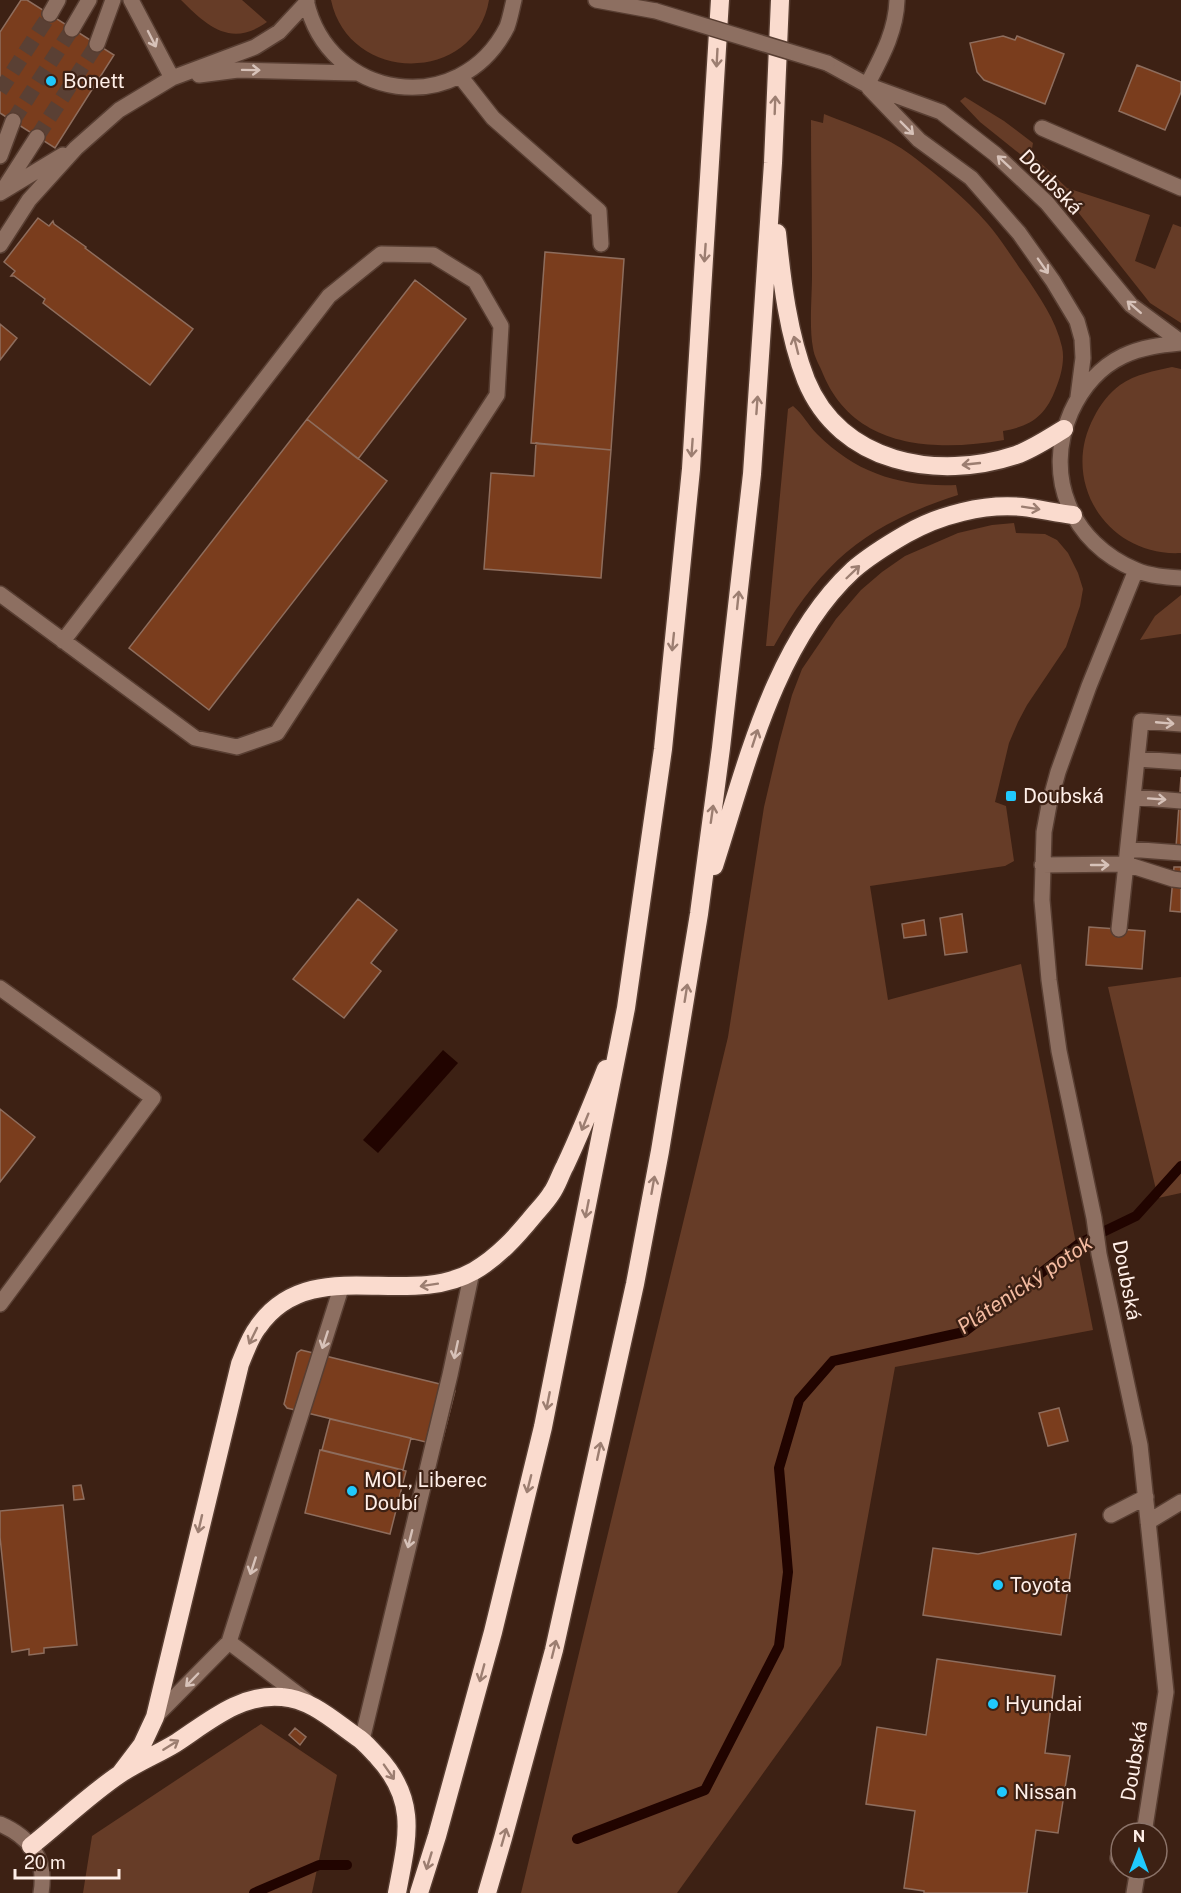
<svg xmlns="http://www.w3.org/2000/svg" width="1181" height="1893" viewBox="0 0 1181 1893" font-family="'Public Sans',sans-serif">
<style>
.green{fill:#663c27}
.water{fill:#210400}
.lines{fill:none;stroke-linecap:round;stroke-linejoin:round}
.stream{stroke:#210400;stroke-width:10}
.building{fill:#7a3d1d;stroke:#8e6d5d;stroke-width:1.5}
.minor-tunnel{stroke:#5a4034;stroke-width:15;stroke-dasharray:15 8;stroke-linecap:butt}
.minor-casing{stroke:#583e32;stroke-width:18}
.highway-casing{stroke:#583e32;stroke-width:21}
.minor{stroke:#8d6f61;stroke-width:15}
.highway{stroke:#fadbce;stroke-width:18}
.minor-bridge-casing{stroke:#583e32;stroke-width:18;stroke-linecap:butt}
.minor-bridge{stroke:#8d6f61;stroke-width:15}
.oneway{stroke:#d7c2b9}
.oneway2{stroke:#9c7e71}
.poi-dot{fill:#20c9fd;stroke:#3d2114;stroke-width:2}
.labels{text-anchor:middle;stroke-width:4.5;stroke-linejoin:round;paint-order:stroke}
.poi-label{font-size:20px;fill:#ffefe8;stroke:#3d2114;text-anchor:start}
.street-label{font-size:20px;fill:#ffefe8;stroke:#3d2114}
.water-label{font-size:21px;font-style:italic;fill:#f4bba1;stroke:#3d2114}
</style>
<rect width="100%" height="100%" fill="#3d2114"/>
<path class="green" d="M181,0H242L267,22C231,48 207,26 181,0Z
M331,0H489C475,84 349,85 331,0Z
M965,97L1004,121L1033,143L1031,154L1067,188L1150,215L1135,261L1155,269L1173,224L1181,227V323L1150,303L1070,202L1025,158L980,122L960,101Z
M824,114C854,126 886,136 911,155C939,176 971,203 992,229C1004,244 1013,259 1024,274C1039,296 1056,320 1062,347C1065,360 1061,376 1056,388C1046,415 1032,426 1003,431L1004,440C935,452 854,449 823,374C820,366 814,357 813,348C809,327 812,297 812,275C812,223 811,171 811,120L823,123Z
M1172,367L1181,369V553C1108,557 1059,482 1094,417C1100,405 1109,393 1120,385C1136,374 1154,371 1172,367Z
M793,406C803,414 808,425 817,434C857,474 901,487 956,485L958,495C868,524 820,562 774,646H766L788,409Z
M1014,523L1016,533L1045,534L1057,540L1068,553L1078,573L1083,589L1080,606L1066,647L1027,705L1018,722L1009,743L995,802L1006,806L1014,861L1005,866L870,886L888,1000L1021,964L1093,1330L895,1367L841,1665L677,1893H521L728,1037L764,807L779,743L792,695L802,669L836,619L861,590L882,572L905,556L958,533L992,525Z
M1181,595V634L1140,640L1155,616Z
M1181,977V1193L1158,1198L1108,987Z
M261,1724L337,1775L312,1893H83L92,1836Z"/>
<path class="water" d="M443,1050L458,1063L378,1153L363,1140Z"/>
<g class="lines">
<path class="stream" d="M577,1839L705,1790L779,1646L788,1572L779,1468L799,1400L833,1361L964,1332L1080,1243L1136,1216L1181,1166
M254,1893L319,1865H347"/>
</g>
<path class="building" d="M21,0H27L114,55L55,148L0,113V32Z
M1003,36L1015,40L1017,36L1064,54L1045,104L984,80L977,72L970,43Z
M1137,65L1181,82V92L1165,130L1119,111Z
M38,218L49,226L53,221L54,224L86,247L85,248L193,329L150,385L43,303L45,299L14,276H11L15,271L4,262Z
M545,252L624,259L611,450L531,443Z
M415,280L466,319L358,459L307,419Z
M0,324L17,338L0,360Z
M307,419L387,481L209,710L129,648Z
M536,443L611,450L601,578L484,569L491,473L534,476Z
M1181,777V847H1176Z
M1174,867H1181V912L1170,911Z
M358,899L397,930L371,963L381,971L344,1018L293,979Z
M962,914L967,952L945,955L940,918Z
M924,920L926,935L904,938L902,924Z
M1089,927L1145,931L1142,969L1086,965Z
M0,1109L35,1137L0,1182Z
M301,1350L452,1387L455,1391L442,1442L438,1445L287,1408L284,1404L297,1353Z
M1059,1408L1068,1441L1048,1446L1039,1413Z
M330,1419L411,1438L403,1470L322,1450Z
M320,1450L406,1471L390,1534L305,1513Z
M81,1485L84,1499L74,1500L73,1486Z
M63,1505L77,1645L44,1648V1653L29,1655V1649L12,1652L0,1537V1511Z
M1076,1534L1061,1635L923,1615L933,1548L978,1554Z
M937,1659L1055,1676L1045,1753L1070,1756L1058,1833L1036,1830L1027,1893H924V1891L904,1888L915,1811L866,1804L877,1727L926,1735Z
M295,1728L306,1737L300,1745L289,1735Z"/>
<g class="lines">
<path class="minor-tunnel" d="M0,91L50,14
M13,121L72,29
M37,137L97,44"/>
<g class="minor-casing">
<path id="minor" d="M131,0L172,78
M306,0C328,101 460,120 507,27C510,19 512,8 514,0
M596,0L656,11
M50,14L58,0
M72,29L89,0
M97,44L113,0
M827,63L867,85L941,112L995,154L1047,203L1131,305L1181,342
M199,75L238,70L355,73
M460,76L493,118L599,211L601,244
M867,85C881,58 896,32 897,0
M869,88L919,140L971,178L1019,233L1053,281L1077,321L1082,339L1083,358L1078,397
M1042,128L1181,188
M0,156L13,121
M5,187L37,137
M0,193L63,155
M0,245L29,200L76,148L119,110L172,78L255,47L279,32L307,2
M1181,343C1161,345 1142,347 1123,356C1100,367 1082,388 1071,412C1043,476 1071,543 1136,570C1150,576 1166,577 1181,578
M1136,570L1089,686L1058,772L1049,805L1044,832L1042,900L1049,980L1059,1051L1094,1218L1099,1254L1140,1445L1166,1692L1144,1833
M0,594L195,738L237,747L277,733L497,395L501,326L475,281L433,255L381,254L329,296L63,641
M1137,759L1181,762
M1133,797L1181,801
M1128,849L1181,853
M1042,865L1126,864L1141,721L1181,724
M1119,929L1126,864L1173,879L1181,880
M0,988L153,1098L0,1304
M1111,1515L1146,1497
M1148,1522L1181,1502
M308,1702L229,1642L342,1285
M155,1717L229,1642
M362,1740L450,1375L472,1272
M0,1824C30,1837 47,1859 41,1893
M1118,1858L1121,1859
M1134,1893L1138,1869"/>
</g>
<g class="highway-casing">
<path id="highway" d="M777,233C782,282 788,334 806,380C840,464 938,481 1016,455C1033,449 1049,438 1064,429
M714,866C746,767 774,643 853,570C869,556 887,545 906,534C939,515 984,503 1023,507C1040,509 1056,513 1073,515
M120,1774L142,1745L155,1717L240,1364C245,1352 250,1337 258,1327C310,1252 406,1310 474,1271C498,1257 516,1237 534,1215C539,1209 546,1202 551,1194C557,1186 560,1175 565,1166C580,1134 593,1102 606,1069
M31,1846C60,1823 90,1794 120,1774C138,1762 158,1754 176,1743C208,1722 241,1693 282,1697C311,1699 334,1721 357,1737C365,1742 371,1750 377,1756C419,1801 407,1839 397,1893
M419,1893L437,1836L493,1632L543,1427L626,1008L663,749L691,469L720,0
M487,1893L503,1838L554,1650L635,1284L660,1151L699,914L721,748L752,474L773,163L780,0"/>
</g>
<use href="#minor" class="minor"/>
<use href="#highway" class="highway"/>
<g class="minor-bridge-casing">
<path id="minor-bridge" d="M656,11L827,63"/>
</g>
<use href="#minor-bridge" class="minor-bridge"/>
</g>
<defs><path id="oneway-shaft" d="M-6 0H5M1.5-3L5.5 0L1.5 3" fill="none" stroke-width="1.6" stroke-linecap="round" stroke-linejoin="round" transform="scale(1.5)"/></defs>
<g class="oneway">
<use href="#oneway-shaft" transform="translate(152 39) rotate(63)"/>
<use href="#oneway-shaft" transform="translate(251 70) rotate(1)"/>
<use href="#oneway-shaft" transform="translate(907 128) rotate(45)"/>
<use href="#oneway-shaft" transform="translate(1004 162) rotate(-137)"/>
<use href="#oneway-shaft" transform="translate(1043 266) rotate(55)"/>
<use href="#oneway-shaft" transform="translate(1134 307) rotate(-139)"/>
<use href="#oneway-shaft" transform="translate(1165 723) rotate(5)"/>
<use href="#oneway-shaft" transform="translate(1157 799) rotate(4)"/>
<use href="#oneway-shaft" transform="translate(1100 865)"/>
<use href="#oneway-shaft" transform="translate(325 1340) rotate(108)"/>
<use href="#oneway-shaft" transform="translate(456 1350) rotate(102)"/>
<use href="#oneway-shaft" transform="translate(410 1539) rotate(104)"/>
<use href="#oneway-shaft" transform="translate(253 1566) rotate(108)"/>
<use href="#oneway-shaft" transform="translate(192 1680) rotate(134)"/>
</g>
<g class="oneway2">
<use href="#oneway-shaft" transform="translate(717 58) rotate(93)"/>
<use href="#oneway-shaft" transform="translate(775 105) rotate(-88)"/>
<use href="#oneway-shaft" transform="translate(705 253) rotate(94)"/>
<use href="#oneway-shaft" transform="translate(796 345) rotate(-104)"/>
<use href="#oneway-shaft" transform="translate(757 405) rotate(-86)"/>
<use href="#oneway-shaft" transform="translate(692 448) rotate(94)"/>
<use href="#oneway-shaft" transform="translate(971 464) rotate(174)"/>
<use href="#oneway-shaft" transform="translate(1031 508) rotate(9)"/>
<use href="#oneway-shaft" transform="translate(853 572) rotate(-44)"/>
<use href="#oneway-shaft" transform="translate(738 600) rotate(-84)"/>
<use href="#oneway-shaft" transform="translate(673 642) rotate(96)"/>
<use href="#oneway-shaft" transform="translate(755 738) rotate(-72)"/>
<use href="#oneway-shaft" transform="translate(712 814) rotate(-82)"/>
<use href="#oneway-shaft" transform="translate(686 993) rotate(-81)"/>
<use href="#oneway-shaft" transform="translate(585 1122) rotate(112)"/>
<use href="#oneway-shaft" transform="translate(653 1185) rotate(-80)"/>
<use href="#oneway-shaft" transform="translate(587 1209) rotate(101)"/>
<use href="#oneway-shaft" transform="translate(429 1285) rotate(171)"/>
<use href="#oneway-shaft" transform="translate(253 1336) rotate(116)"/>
<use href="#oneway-shaft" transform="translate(548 1401) rotate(101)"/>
<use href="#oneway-shaft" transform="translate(599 1451) rotate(-78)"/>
<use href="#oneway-shaft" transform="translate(529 1484) rotate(104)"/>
<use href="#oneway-shaft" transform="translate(200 1524) rotate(103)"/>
<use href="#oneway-shaft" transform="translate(554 1649) rotate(-76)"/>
<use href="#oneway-shaft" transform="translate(482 1673) rotate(105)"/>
<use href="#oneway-shaft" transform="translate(171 1745) rotate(-32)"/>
<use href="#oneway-shaft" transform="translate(389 1772) rotate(55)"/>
<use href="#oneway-shaft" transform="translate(504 1837) rotate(-74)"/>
<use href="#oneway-shaft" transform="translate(429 1861) rotate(107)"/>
</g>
<g class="poi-dot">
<circle cx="51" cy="81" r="6"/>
<rect x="1005" y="790" width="12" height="12" rx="3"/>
<circle cx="352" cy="1491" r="6"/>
<circle cx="998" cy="1585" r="6"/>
<circle cx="993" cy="1704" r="6"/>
<circle cx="1002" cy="1792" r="6"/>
</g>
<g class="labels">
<g class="poi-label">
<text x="63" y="88">Bonett</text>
<text x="1023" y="803">Doubská</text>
<text x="364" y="1487">MOL, Liberec<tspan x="364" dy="23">Doubí</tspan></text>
<text x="1010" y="1592">Toyota</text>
<text x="1005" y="1711">Hyundai</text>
<text x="1014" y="1799">Nissan</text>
</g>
<g class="street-label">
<text transform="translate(1051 182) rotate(46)" y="7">Doubská</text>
<text transform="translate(1127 1280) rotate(79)" y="7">Doubská</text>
<text transform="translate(1134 1761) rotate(-81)" y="7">Doubská</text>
</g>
<g class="water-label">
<text transform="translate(1025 1285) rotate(-34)" y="7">Plátenický potok</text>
</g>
</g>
<g transform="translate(1139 1851)"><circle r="28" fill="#3d2114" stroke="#8b7369" stroke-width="1.5"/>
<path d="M0-4.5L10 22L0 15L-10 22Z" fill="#20c9fd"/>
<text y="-9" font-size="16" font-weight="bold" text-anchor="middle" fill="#ffefe8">N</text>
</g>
<path d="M15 1869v9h104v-9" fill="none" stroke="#ffefe8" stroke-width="3"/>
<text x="24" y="1869" font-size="18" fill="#ffefe8" stroke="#3d2114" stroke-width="4.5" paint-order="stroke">20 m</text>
</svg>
